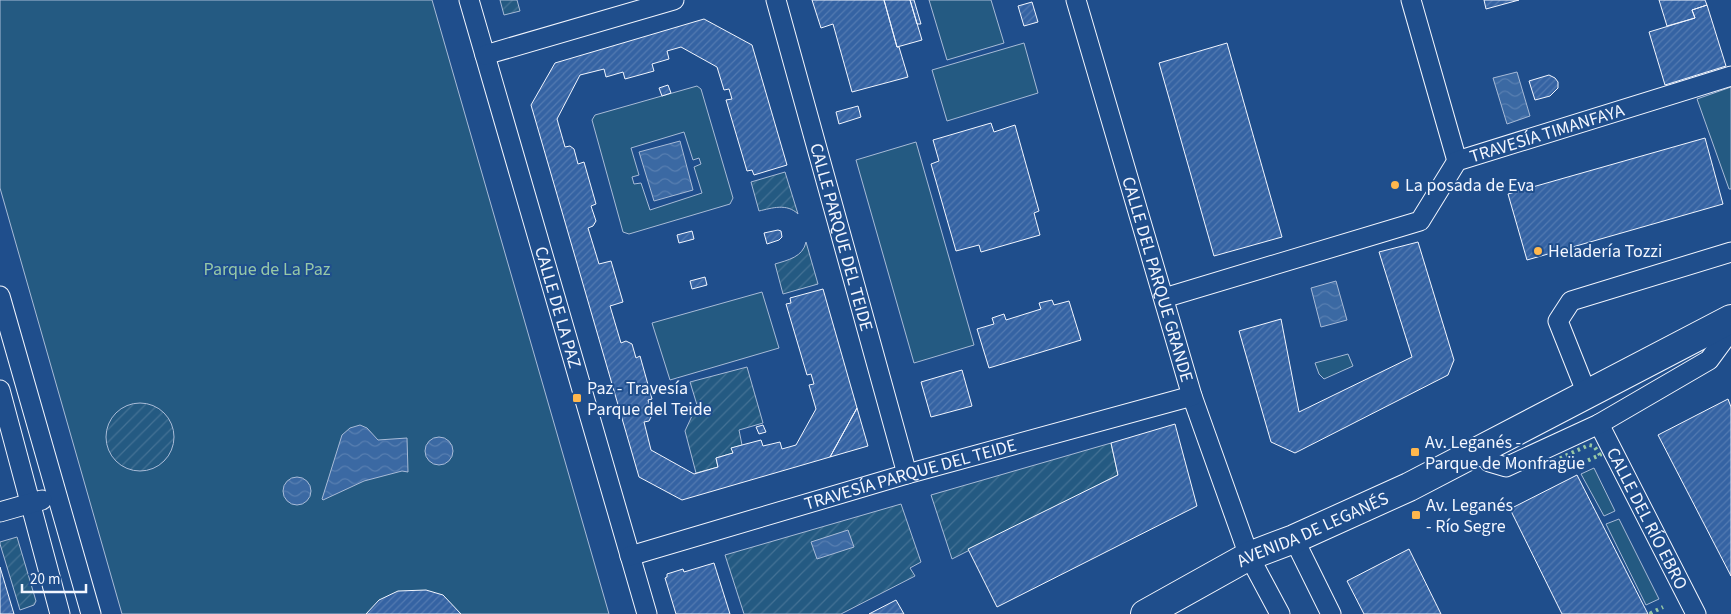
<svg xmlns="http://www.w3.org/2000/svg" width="1731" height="614" viewBox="0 0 1731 614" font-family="'Source Sans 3',sans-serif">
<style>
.green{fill:#245a82;stroke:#a8bbd7;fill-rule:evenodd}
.garden{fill:url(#garden-furrows);stroke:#a8bbd7}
.water{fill:url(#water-waves);stroke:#a8bbd7}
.building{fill:url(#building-hatch);stroke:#f2f6ff}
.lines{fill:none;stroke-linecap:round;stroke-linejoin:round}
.street-casing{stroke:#f2f6ff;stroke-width:21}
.secondary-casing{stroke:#f2f6ff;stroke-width:30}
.street{stroke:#1f4e8c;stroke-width:19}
.secondary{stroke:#1f4e8c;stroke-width:28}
.hedge{stroke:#97c8a6;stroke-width:4;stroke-dasharray:2.5 4;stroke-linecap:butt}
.poi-dot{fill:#ffb74d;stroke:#1f4e8c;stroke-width:2}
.labels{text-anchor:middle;stroke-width:4;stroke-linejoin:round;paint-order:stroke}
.street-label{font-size:18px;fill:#f2f6ff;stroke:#1f4e8c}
.poi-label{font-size:18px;fill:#f2f6ff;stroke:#1f4e8c;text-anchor:start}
.park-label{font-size:18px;fill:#97c8a6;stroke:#1f4e8c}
</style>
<defs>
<pattern id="garden-furrows" width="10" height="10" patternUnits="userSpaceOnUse" patternTransform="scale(1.25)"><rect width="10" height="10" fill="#245a82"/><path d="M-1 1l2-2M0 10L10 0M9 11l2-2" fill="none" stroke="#447295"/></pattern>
<pattern id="water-waves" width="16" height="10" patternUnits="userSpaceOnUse" patternTransform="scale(1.25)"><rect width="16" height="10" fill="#3b69a3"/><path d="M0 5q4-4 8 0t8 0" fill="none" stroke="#587fb1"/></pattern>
<pattern id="building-hatch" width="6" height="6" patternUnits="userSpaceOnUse" patternTransform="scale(1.25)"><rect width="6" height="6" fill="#3563a3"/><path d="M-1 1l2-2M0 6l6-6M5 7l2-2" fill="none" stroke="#537ab1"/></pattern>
</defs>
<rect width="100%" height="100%" fill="#1f4e8c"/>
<path class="green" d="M0,0H432L609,614H122L0,188Z
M929,0H991L1004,43L947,60Z
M1024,43L1038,93L947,121L932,70Z
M697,86L701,89L733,198L730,204L629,234L623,232L592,120L595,115ZM684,132L693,160L699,158L701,164L694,167L702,193L650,210L641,183L634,184L632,177L639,175L631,148Z
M1731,87V189H1729L1697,99Z
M916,142L974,345L914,363L856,160Z
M762,292L779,348L670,380L652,323Z
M1348,354L1353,366L1324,379L1319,374L1315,363Z
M1594,468L1615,511L1604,516L1581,474Z
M1619,519L1659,599L1646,605L1606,524Z"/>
<path class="garden" d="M500,0H517L520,11L504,15Z
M785,172L798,214C787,203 772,208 759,211L751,182Z
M806,242L818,284L783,294L775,264C788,260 803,257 806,242Z
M747,367L763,423L739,430L742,445L732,448L733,453L716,458L718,467L696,473L685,431L697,405L690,382Z
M106 437a34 34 0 1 1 68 0a34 34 0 1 1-68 0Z
M1111,443L1118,475L952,559L931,495Z
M901,504L921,562L910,568L915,576L841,614H744L725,555Z
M17,537L36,601L34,605L20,610L0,544V542Z"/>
<path class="water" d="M1517,72L1530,116L1507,124L1493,78Z
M680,141L693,190L654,201L639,152Z
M1336,281L1347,320L1321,327L1311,288Z
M360,425L367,428L378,440L407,438L408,472L402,471L364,481L323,500L322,499L342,435L350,428Z
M425 451a14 14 0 1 1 28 0a14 14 0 1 1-28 0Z
M283 491a14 14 0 1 1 28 0a14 14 0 1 1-28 0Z
M848,530L854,547L817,559L811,542Z"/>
<path class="building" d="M812,0H884L897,47H899L908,77L852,92L833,24L821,28Z
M884,0H910L922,40L897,47Z
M910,0H914L921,24H917Z
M1484,0H1519L1486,9Z
M1659,0H1705L1707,5L1692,10L1695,18L1667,26Z
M1032,2L1038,22L1024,26L1018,6Z
M1707,5L1726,66L1665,85L1649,32L1695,18L1692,10Z
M704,19L752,45L787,165L754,175L752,170L747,171L726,100L732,99L729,89L724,90L717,67L681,47L667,51L669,59L652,64L654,71L625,79L623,72L606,77L604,69L580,75L557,119L565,147L570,146L574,149L578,164L584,162L596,204L591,206L596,221L593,226L588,228L599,264L611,261L623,302L610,306L621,343L626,341L632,344L636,358L640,356L652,399L648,400L652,415L649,421L644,422L651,450L694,474L718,467L716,458L733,453L731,448L742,445L761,440L763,446L780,442L782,449L796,445L816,409L809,385L814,384L811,374L807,375L786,304L791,303L790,298L823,289L857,408L830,457L682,500L639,477L531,105L555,63Z
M1227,43L1282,237L1214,256L1159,63Z
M1549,75L1555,78L1558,82V88L1550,96L1535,100L1529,81Z
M668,85L671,93L662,96L659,88Z
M858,106L861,117L839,124L836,112Z
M991,123L994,132L1015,125L1039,211L1034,213L1040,235L981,252L979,245L956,251L931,164L939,161L933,140Z
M1705,138L1723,204L1527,260L1508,194Z
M778,230L781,231L782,237L779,240L767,244L764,233Z
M692,231L694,239L679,243L677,235Z
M1418,242L1454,360L1448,375L1295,453L1271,442L1239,331L1281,319L1299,412L1412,357L1379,252Z
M705,277L707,285L692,289L690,281Z
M1052,300L1054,305L1069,301L1081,340L989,368L977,329L994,324L992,318L1004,314L1006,320L1041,309L1039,303Z
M962,370L972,406L931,417L921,382Z
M1728,399L1731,407V576L1658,435Z
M857,408L868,446L830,457Z
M1175,424L1197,506L997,607L968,549L1118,475L1111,443Z
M763,425L766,432L759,434L756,427Z
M1577,475L1648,614H1562L1510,509Z
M1409,549L1441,614H1364L1347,581Z
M714,563L730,614H676L665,578L667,577V574L683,569L684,572Z
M0,567L14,614H0Z
M426,590L443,595L461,614H366L379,600L398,591Z
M896,600L904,614H869Z"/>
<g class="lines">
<g class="street-casing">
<g id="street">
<path id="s1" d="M469,0L647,614"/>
<path id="s2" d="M776,0L907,474"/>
<path id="s3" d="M1076,0L1192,396L1249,556L1280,614"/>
<path d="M1411,0L1457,161"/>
<path d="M485,55L674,0"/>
<path d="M0,296L91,614"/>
<path id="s4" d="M1164,298L1420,221L1457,161L1731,76"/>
<path d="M0,390L60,614"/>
<path d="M1587,394L1558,321L1571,301L1731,252"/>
<path id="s5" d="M1599,424L1696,614"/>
<path d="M1482,449L1489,462L1506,467L1599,424L1709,360L1731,330"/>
<path d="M0,512L42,500"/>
<path d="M1294,539L1331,614"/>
<path id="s6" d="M630,556L907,474L1192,396"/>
</g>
</g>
<g class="secondary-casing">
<g id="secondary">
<path id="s7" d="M1145,614L1249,556L1294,539L1409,487L1731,319"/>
</g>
</g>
<use href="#street" class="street"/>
<use href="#secondary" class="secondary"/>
<path class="hedge" d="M1554,461L1589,445L1594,446L1600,455L1564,471
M1651,614V613L1663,607"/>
</g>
<g class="poi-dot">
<circle cx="1395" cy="185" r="5"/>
<circle cx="1538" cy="251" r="5"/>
<rect x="572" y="393" width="10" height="10" rx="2.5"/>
<rect x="1410" y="447" width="10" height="10" rx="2.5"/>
<rect x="1411" y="510" width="10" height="10" rx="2.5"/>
</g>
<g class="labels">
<g class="street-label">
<text dy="6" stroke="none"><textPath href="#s4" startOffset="432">TRAVESÍA TIMANFAYA</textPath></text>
<text dy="6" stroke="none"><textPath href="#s2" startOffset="246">CALLE PARQUE DEL TEIDE</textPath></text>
<text dy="6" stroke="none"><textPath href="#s3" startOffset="291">CALLE DEL PARQUE GRANDE</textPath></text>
<text dy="6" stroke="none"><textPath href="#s1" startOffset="320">CALLE DE LA PAZ</textPath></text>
<text dy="6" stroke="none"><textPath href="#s6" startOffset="292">TRAVESÍA PARQUE DEL TEIDE</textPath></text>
<text dy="6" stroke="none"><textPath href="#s5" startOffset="106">CALLE DEL RÍO EBRO</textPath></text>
<text dy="6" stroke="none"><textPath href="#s7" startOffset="188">AVENIDA DE LEGANÉS</textPath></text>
</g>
<g class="poi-label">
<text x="1405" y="191">La posada de Eva</text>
<text x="1548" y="257">Heladería Tozzi</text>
<text x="587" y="394">Paz - Travesía<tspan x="587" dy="21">Parque del Teide</tspan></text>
<text x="1425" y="448">Av. Leganés -<tspan x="1425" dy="21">Parque de Monfragüe</tspan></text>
<text x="1426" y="511">Av. Leganés<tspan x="1426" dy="21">- Río Segre</tspan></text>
</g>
<g class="park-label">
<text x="267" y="275">Parque de La Paz</text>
</g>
</g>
<path d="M22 584v8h64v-8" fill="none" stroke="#f2f6ff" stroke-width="2.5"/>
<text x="30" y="584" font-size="15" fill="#f2f6ff" stroke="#1f4e8c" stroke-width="4" paint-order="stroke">20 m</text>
</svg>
